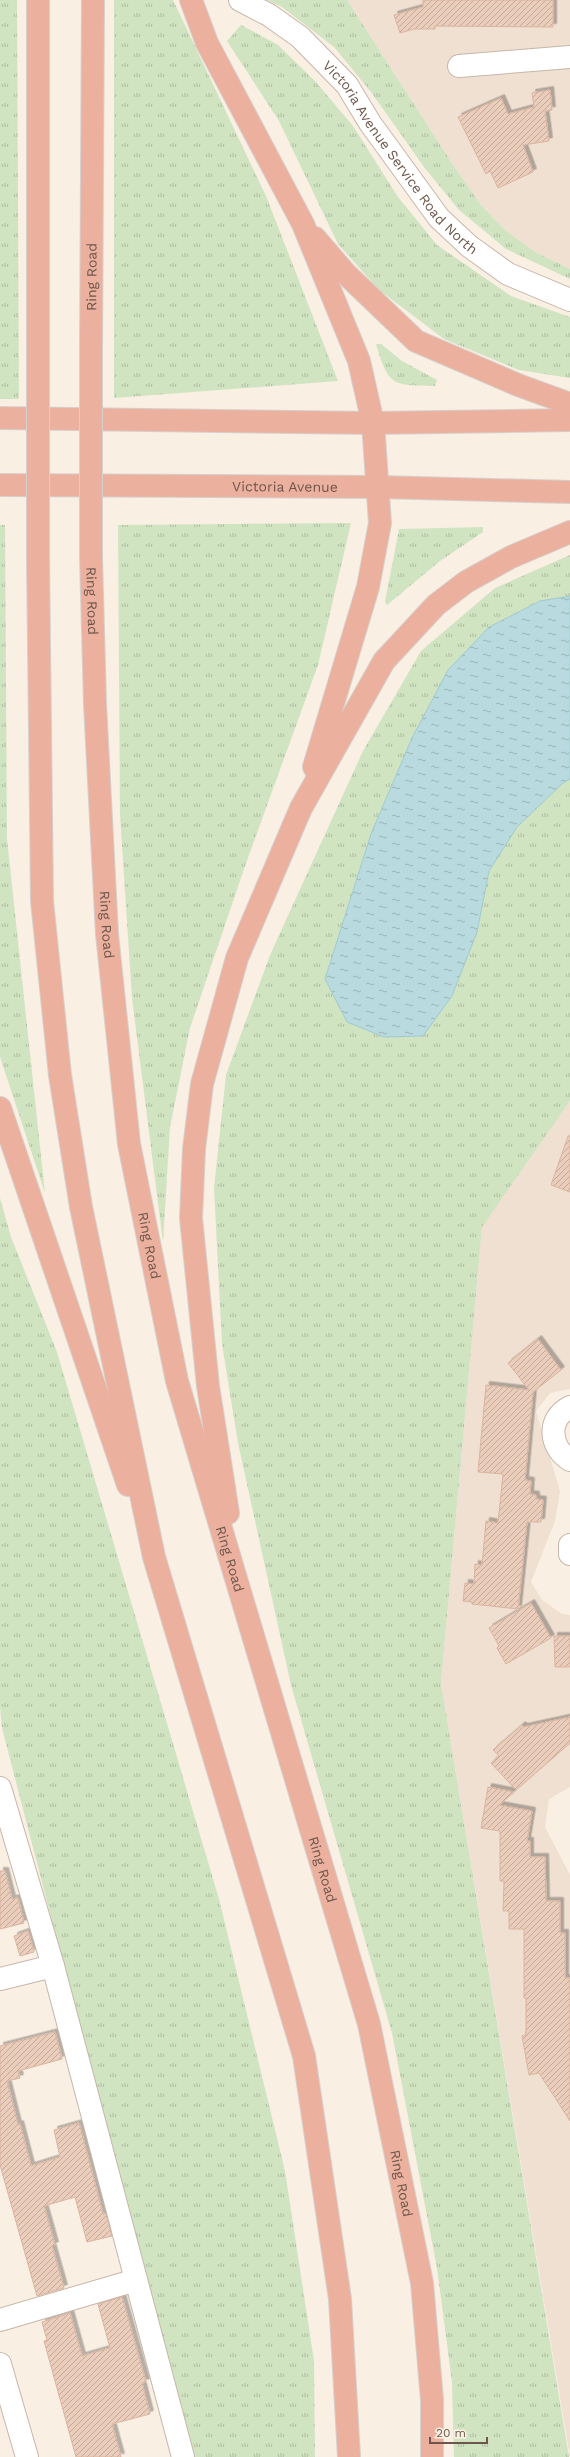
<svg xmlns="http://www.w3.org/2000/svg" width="570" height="2457" viewBox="0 0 570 2457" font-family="'Work Sans',sans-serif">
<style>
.residential{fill:#efe0d1}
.grass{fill:url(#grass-tufts)}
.water{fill:url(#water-ripples);stroke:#a0cad0}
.building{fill:url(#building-hatch);stroke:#dbb49f;filter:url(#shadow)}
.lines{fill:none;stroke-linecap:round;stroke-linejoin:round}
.minor-casing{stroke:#c8b6aa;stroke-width:24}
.highway-casing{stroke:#d6d0cd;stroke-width:24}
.minor{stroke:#fff;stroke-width:22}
.highway{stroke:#ecb09f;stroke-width:22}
.highway-bridge-casing{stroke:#d6d0cd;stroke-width:24;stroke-linecap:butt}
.highway-bridge{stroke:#ecb09f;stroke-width:22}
.labels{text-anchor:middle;stroke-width:3;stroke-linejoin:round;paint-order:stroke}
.street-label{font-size:14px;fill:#6d564b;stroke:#fcf3e7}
</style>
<defs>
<pattern id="grass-tufts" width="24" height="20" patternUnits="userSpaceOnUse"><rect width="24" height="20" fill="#d1e4c2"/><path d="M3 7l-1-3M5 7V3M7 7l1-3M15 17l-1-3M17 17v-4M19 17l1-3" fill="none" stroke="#aebca0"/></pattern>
<pattern id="water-ripples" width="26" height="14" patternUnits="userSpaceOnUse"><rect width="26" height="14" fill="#b9dbdf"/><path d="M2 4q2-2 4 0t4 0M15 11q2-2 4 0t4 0" fill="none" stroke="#9bb4b7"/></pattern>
<pattern id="building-hatch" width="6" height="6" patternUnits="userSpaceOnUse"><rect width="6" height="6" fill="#ebcdbc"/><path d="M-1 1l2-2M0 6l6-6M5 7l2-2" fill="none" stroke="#c3a99b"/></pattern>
<filter id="shadow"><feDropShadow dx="3.5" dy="-3.5" stdDeviation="0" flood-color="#0004"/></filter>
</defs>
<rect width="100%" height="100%" fill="#f9efe2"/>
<path class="residential" d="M347,0H570V269L537,253L506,231L481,205L453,165Z
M570,1101V1389L550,1393L536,1411L560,1491L555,1521L531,1582L542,1600L562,1614L570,1615V1787L549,1799L545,1827L570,1875V2457L441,1683L482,1226Z"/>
<path class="grass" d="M0,0H17L19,399H0Z
M114,0H173L266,196L338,381L114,398Z
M267,0H347L453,165L481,205L506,231L537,253L570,269V279L506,249L459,210L424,167L371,92L334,47L282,7Z
M241,25L278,45L315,81L353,126L398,197L437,245L511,296L570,317V378L519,370L444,339L378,289L338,244L279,121L227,41Z
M376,344H381L402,361L437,380L435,386C392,385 389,387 376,344Z
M351,523L318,665L245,866L190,1028L170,1127L163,1242L132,998L120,815L118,525Z
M0,525H5L7,839L45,1193L0,1057Z
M483,527V532L440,561L387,605L385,602L399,529Z
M570,555V1101L482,1227L441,1683L569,2457H454L452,2382L437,2268L392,2033L291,1685L238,1443L222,1344L214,1188L226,1075L270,955L363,751L421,651L495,588Z
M0,1198L11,1237L57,1352L219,1899L285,2171L314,2361L315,2457H191L2,1728L0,1707Z"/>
<path class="water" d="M570,596V779L563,783L517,827L489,871L477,932L452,996L423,1036L384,1037L347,1022L325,979L371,834L412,738L448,670L489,627L540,601Z"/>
<path class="building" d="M423,0H553V27L435,26V29H414L400,33L394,15L423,7Z
M550,90L552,110L545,111L549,141L523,145L533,172L498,188L490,171L486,174L458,117L501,98L508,114L534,107L532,93Z
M568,1136H570V1192L551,1185Z
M538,1339L561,1370L533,1392L525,1480L531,1481L530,1494L536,1495V1499L543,1500L541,1522H527L518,1609L472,1604V1602L463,1601L465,1583L474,1584L475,1564L482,1565L486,1521L498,1523L503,1474L478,1472L486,1385L529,1390L508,1363Z
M531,1603L551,1638L506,1664L497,1648L499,1646L489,1628Z
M554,1636H570V1667H555Z
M570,1717V1743L516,1790L491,1763L499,1756L493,1750L522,1725L524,1727Z
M488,1787L514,1792L499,1805L532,1811L527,1841H530V1857H545L546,1901H560V1933H565V1978H570V2121L539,2073L529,2075L522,2036L526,2035V1998H524V1929H509V1911H503L504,1881H500V1831L481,1828Z
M0,1871H5L12,1899L18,1898L24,1923L0,1929Z
M28,1931L34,1952L20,1956L14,1936Z
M55,2032L62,2059L18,2071L20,2078L7,2081L18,2125L20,2124L31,2166L60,2157L54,2130L79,2123L103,2214H106L112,2236L87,2242L75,2197L44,2206L55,2245L52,2246L64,2288L37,2296L0,2165V2046Z
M122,2297L146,2382L142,2383L150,2414L112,2424L121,2457H76L44,2341L47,2340L42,2322L70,2313L82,2356L110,2348L98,2304Z"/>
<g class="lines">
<g class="minor-casing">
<g id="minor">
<path id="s1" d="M240,0L269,15L300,37L347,85L370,123L439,218L469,246L508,274L570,300"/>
<path d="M459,66L570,57"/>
<path d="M570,1407C546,1419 550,1448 570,1460"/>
<path d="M570,1545V1554"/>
<path d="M0,1788L53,1966L183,2457"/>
<path d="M0,1979L53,1966"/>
<path d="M0,2320L136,2280"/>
<path d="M0,2364L27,2457"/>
</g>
</g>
<g class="highway-casing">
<g id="highway">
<path d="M191,0L207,43L303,224L359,361L373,423L380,523L368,587L314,767"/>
<path d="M315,238L346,274L416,341L518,385L570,404"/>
<path id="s2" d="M91,350L93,0"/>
<path d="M38,352V0"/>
<path d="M0,418L373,423L570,420"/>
<path id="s3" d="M0,485L379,487L570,492"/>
<path id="s4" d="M91,557L95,704L107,934L129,1144L177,1381L369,2024L422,2283L432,2400V2457"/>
<path d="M38,558L42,901L60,1075L81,1207L154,1557L304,2056L340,2299L349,2457"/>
<path d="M0,1108L128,1485"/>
<path d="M228,1513L208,1386L191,1218L194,1149L202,1084L237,958L301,808L384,661L436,605L466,582L511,557L570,532"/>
</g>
</g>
<use href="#minor" class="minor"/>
<use href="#highway" class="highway"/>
<g class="highway-bridge-casing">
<path id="highway-bridge" d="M91,350V557
M38,352V558"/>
</g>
<use href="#highway-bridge" class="highway-bridge"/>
</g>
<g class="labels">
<g class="street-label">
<text dy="5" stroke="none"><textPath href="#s1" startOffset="228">Victoria Avenue Service Road North</textPath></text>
<text dy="5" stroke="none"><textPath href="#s2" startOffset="73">Ring Road</textPath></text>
<text dy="5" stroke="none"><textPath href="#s3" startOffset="285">Victoria Avenue</textPath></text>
<text dy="5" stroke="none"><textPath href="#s4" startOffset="44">Ring Road</textPath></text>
<text dy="5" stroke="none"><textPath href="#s4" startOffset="368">Ring Road</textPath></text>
<text dy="5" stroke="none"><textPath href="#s4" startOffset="692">Ring Road</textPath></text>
<text dy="5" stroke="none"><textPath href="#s4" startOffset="1016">Ring Road</textPath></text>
<text dy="5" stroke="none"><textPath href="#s4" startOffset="1340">Ring Road</textPath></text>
<text dy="5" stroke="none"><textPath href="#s4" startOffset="1664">Ring Road</textPath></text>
</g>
</g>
<path d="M430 2437v6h57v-6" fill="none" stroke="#6d564b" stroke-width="2"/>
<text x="436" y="2437" font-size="12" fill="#6d564b" stroke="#fcf3e7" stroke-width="3" paint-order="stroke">20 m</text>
</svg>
